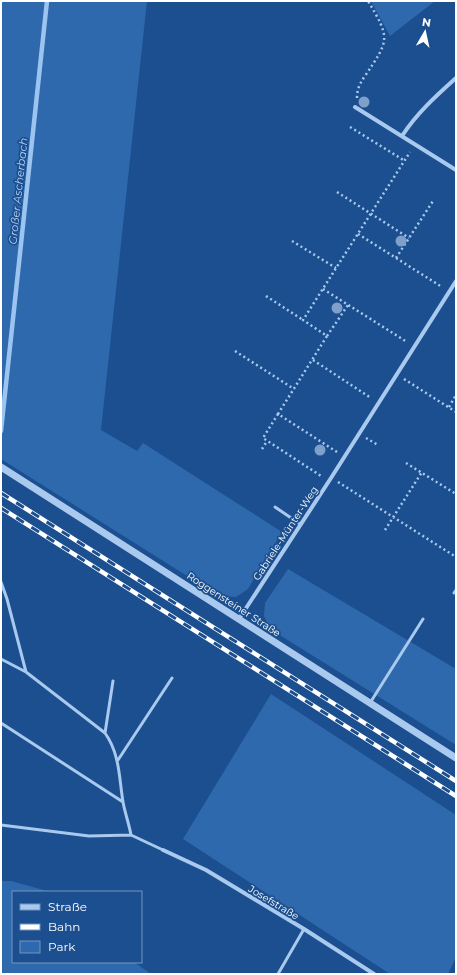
<svg xmlns="http://www.w3.org/2000/svg" width="457" height="975" viewBox="0 0 457 975" font-family="Montserrat,sans-serif">
<style>
.green{fill:#2e69ad}
.lines{fill:none;stroke-linecap:round;stroke-linejoin:round}
.stream{stroke:#9cc4f0;stroke-width:4.5}
.path{stroke:#a9c9ee;stroke-width:2.5;stroke-dasharray:2 3;stroke-linecap:butt}
.service{stroke:#a9c9ee;stroke-width:3}
.minor{stroke:#a9c9ee;stroke-width:4}
.tertiary{stroke:#a9c9ee;stroke-width:7}
.rail-casing{stroke:#fff;stroke-width:4.5}
.rail{stroke:#1b4f8f;stroke-width:3;stroke-dasharray:9;stroke-linecap:butt}
.tree{fill:#7ea0ca}
.labels{text-anchor:middle;stroke-width:3.5;stroke-linejoin:round;paint-order:stroke}
.street-label{font-size:10px;fill:#fff;stroke:#1b4f8f}
.water-label{font-size:11px;font-style:italic;fill:#b5d3f5;stroke:#1b4f8f}
</style>
<rect width="100%" height="100%" fill="#1b4f8f"/>
<path class="green" d="M1,1H147L101,430L137,451L143,443L282,532L248,589L236,597L219,596L1,459Z
M371,1H435L390,36Z
M288,569L456,669V745L270,629L264,616L265,603Z
M271,694L456,815V957L448,974H390L183,839Z
M1,881H11L51,892H13V962H134L151,974H1Z"/>
<g class="lines">
<path class="stream" d="M1,431L47,1"/>
<path class="path" d="M357,98C357,89 360,83 365,76C389,40 391,39 368,1
M350,127L405,161
M337,192L409,238
M358,234L442,287
M292,241L336,268
M396,258L433,201
M323,289L407,342
M266,296L303,320
M327,336L348,305
M235,351L294,389
M313,360L371,398
M404,379L456,412
M449,407L456,395
M278,414L263,438L321,476
M366,438L378,445
M262,449L267,441
M337,452L278,414L327,336L303,320L410,152
M406,463L456,494
M338,482L456,557
M385,530L422,472"/>
<path class="service" d="M275,507L300,524
M1,582L7,599L26,672
M454,593L456,590
M1,659L26,672L105,733C120,754 119,778 123,802C125,813 129,824 131,835
M370,703L423,619
M1,723L123,802
M105,733L113,681
M118,760L172,678
M1,825L89,836L131,835L163,850
M278,974L304,929"/>
<path class="minor" d="M355,107L456,170
M402,136C417,113 436,96 456,78
M239,619L331,478L456,281
M163,850L206,870L304,929L374,974"/>
<path class="tertiary" d="M1,467L456,758"/>
<g class="rail-casing">
<path id="rail" d="M1,493L456,781
M1,508L456,796"/>
</g>
<use href="#rail" class="rail"/>
</g>
<g class="tree">
<circle cx="364" cy="102" r="5.5"/>
<circle cx="401" cy="241" r="5.5"/>
<circle cx="337" cy="308" r="5.5"/>
<circle cx="320" cy="450" r="5.5"/>
</g>
<g class="labels">
<g class="street-label">
<text transform="translate(285 533) rotate(-57)" y="4">Gabriele-Münter-Weg</text>
<text transform="translate(234 604) rotate(33)" y="4">Roggensteiner Straße</text>
<text transform="translate(274 902) rotate(31)" y="4">Josefstraße</text>
</g>
<g class="water-label">
<text transform="translate(18 191) rotate(-84)" y="4">Großer Ascherbach</text>
</g>
</g>
<rect width="457" height="975" fill="none" stroke="#ffffff" stroke-width="4"/>
<rect x="12" y="891" width="130" height="72" fill="#1b4f8f" stroke="#7695bc"/>
<rect x="20" y="904" width="20" height="6" fill="#a9c9ee" stroke="#7695bc"/>
<text x="48" y="911" font-size="12" fill="#ffffff">Straße</text>
<rect x="20" y="924" width="20" height="6" fill="#ffffff" stroke="#7695bc"/>
<text x="48" y="931" font-size="12" fill="#ffffff">Bahn</text>
<rect x="20" y="941" width="20" height="12" fill="#2e69ad" stroke="#7695bc"/>
<text x="48" y="951" font-size="12" fill="#ffffff">Park</text>
<g transform="translate(425 32) rotate(9)" stroke="#1b4f8f" stroke-width="3" paint-order="stroke">
<path d="M0-3L7 15L0 10L-7 15Z" fill="#ffffff"/>
<text y="-6" font-size="11" font-weight="bold" text-anchor="middle" fill="#ffffff">N</text>
</g>
</svg>
